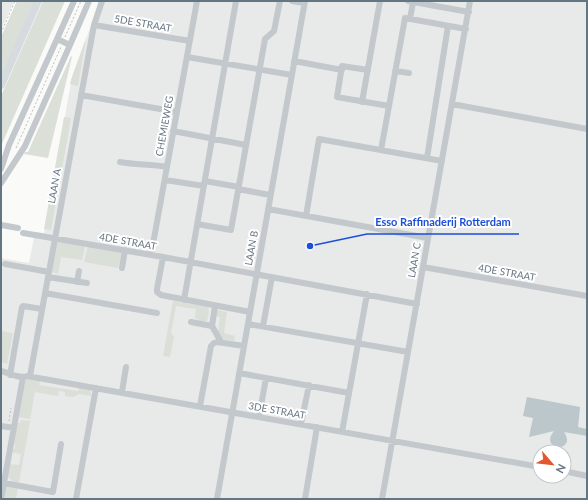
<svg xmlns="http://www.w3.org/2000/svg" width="588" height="500" viewBox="0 0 588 500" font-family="Lato,sans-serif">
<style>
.built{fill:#e8e9e9;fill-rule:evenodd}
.green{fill:#dadfd7}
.water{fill:#bbc7cb}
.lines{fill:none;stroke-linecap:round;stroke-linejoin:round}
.path{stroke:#bbbfc2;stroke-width:1;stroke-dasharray:2 2;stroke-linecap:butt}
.minor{stroke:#c3c8cc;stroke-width:6}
.major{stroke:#d6dbdf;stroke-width:8}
.labels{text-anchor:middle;stroke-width:4;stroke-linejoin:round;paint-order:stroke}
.street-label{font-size:10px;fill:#657683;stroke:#fff}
.leader{fill:none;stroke:#1d4ed8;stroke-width:1.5}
.callout-dot{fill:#1d4ed8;stroke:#fff;stroke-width:1.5}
.callout-label{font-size:11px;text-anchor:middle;font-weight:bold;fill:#1d4ed8;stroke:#fff;stroke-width:4;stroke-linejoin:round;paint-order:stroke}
</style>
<rect width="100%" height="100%" fill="#fafaf8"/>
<path class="built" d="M1,1H14L1,30Z
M100,1H587V499H1V258L29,263L35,232L44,233L72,77ZM540,452H564V476H540Z"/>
<path class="green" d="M17,1H34L1,76V37Z
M43,1H65L1,146V96Z
M86,38L78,86L70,84L72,77Z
M71,56L72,57L48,158L24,154L25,152H28Z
M64,117L71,118L51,230L44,229Z
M58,242L85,246L82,260L61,257L58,274L52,272L56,243Z
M88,246L122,252L118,268L84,262Z
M173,301L208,307L209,312L207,321H201L195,318L196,309L176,306L171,333L174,337L170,357L163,356Z
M216,310L227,312L224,333L235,336L234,341L221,339L218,332L220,317L215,316Z
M1,331L13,333L7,364L1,362Z
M26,379L40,381L39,385L78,391L79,388L90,390L92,396L79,394L74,397L65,396V392L59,391L58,396L35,392L30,419L16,417Z
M21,420L30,421L19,483L12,481L8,477L9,464L19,465L21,454L10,452L15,448V444L13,440L16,423H20Z
M9,486L18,488L16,499H2L5,488Z"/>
<path class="water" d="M527,397L580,407L578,427L587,429V436L564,432C578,453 538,451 554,431L529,437L533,418L523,416Z"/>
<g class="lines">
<path class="path" d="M1,33L15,1
M65,37L81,1
M16,148L61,47
M9,421L11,408"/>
<path class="minor" d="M74,1L57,39L70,45L89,1
M292,1L304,3
M408,1L469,12
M410,19L413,2
M94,25L190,41
M187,57L292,75
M294,61L342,70
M368,70L342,66L337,97L389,106
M395,71L409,73
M81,95L177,112
M362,102L380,1
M452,104L587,129
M173,131L246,145
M381,150L405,18L466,29
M427,158L448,26
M120,162C136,165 151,164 167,167
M1,169L9,145L57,39
M165,180L204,186
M205,181L239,187
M1,183L25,146L70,45
M238,189L270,195
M268,209L428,238
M306,216L319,139L442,161
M197,224L231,230L265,39L274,31L280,1
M1,225L18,228
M23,233L163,257L157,289V292L161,295L250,312
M151,255L197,1
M163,257L417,304
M5,264L49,272
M423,267L587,296
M122,268L125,250
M48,277L87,283
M77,282L79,271
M45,293L157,313
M184,300L236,1
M215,306L212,326L221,342
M191,322L212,326
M248,324L408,352
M263,326L272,277
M1,371C10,373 18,379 27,376L540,467
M239,373L349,393
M10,375L22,307L23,306L42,309
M30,376L94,25L102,1
M122,392L126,367
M200,406L211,346L214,343L217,342L244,346
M259,417L266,378
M301,424L309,385
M1,426L14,428
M342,432L367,294
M564,471L587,476
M4,483L53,492L61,444
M1,499L23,377
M76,499L96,388
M217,499L305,1
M305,499L317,427
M382,499L470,1"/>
<path class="major" d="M1,85L38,1"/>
</g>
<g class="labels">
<g class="street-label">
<text transform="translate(143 23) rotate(10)" y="4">5DE STRAAT</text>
<text transform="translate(164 126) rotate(-80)" y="4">CHEMIEWEG</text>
<text transform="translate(54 186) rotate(-80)" y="4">LAAN A</text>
<text transform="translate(128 241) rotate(10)" y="4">4DE STRAAT</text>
<text transform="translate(251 248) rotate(-80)" y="4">LAAN B</text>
<text transform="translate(414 260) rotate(-80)" y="4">LAAN C</text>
<text transform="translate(507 272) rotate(10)" y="4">4DE STRAAT</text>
<text transform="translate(277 410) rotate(10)" y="4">3DE STRAAT</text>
</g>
</g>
<path class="leader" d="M310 246L367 234H519"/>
<circle class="callout-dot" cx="310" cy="246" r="4"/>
<g class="callout-label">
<text x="443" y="226">Esso Rafﬁnaderij Rotterdam</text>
</g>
<rect width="588" height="500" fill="none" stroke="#657683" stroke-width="4"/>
<g transform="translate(552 464) rotate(118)"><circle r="19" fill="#ffffff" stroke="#c1c8cd"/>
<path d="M0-3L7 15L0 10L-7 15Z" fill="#e4572e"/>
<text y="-6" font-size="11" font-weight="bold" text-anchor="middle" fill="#657683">N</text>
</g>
</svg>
